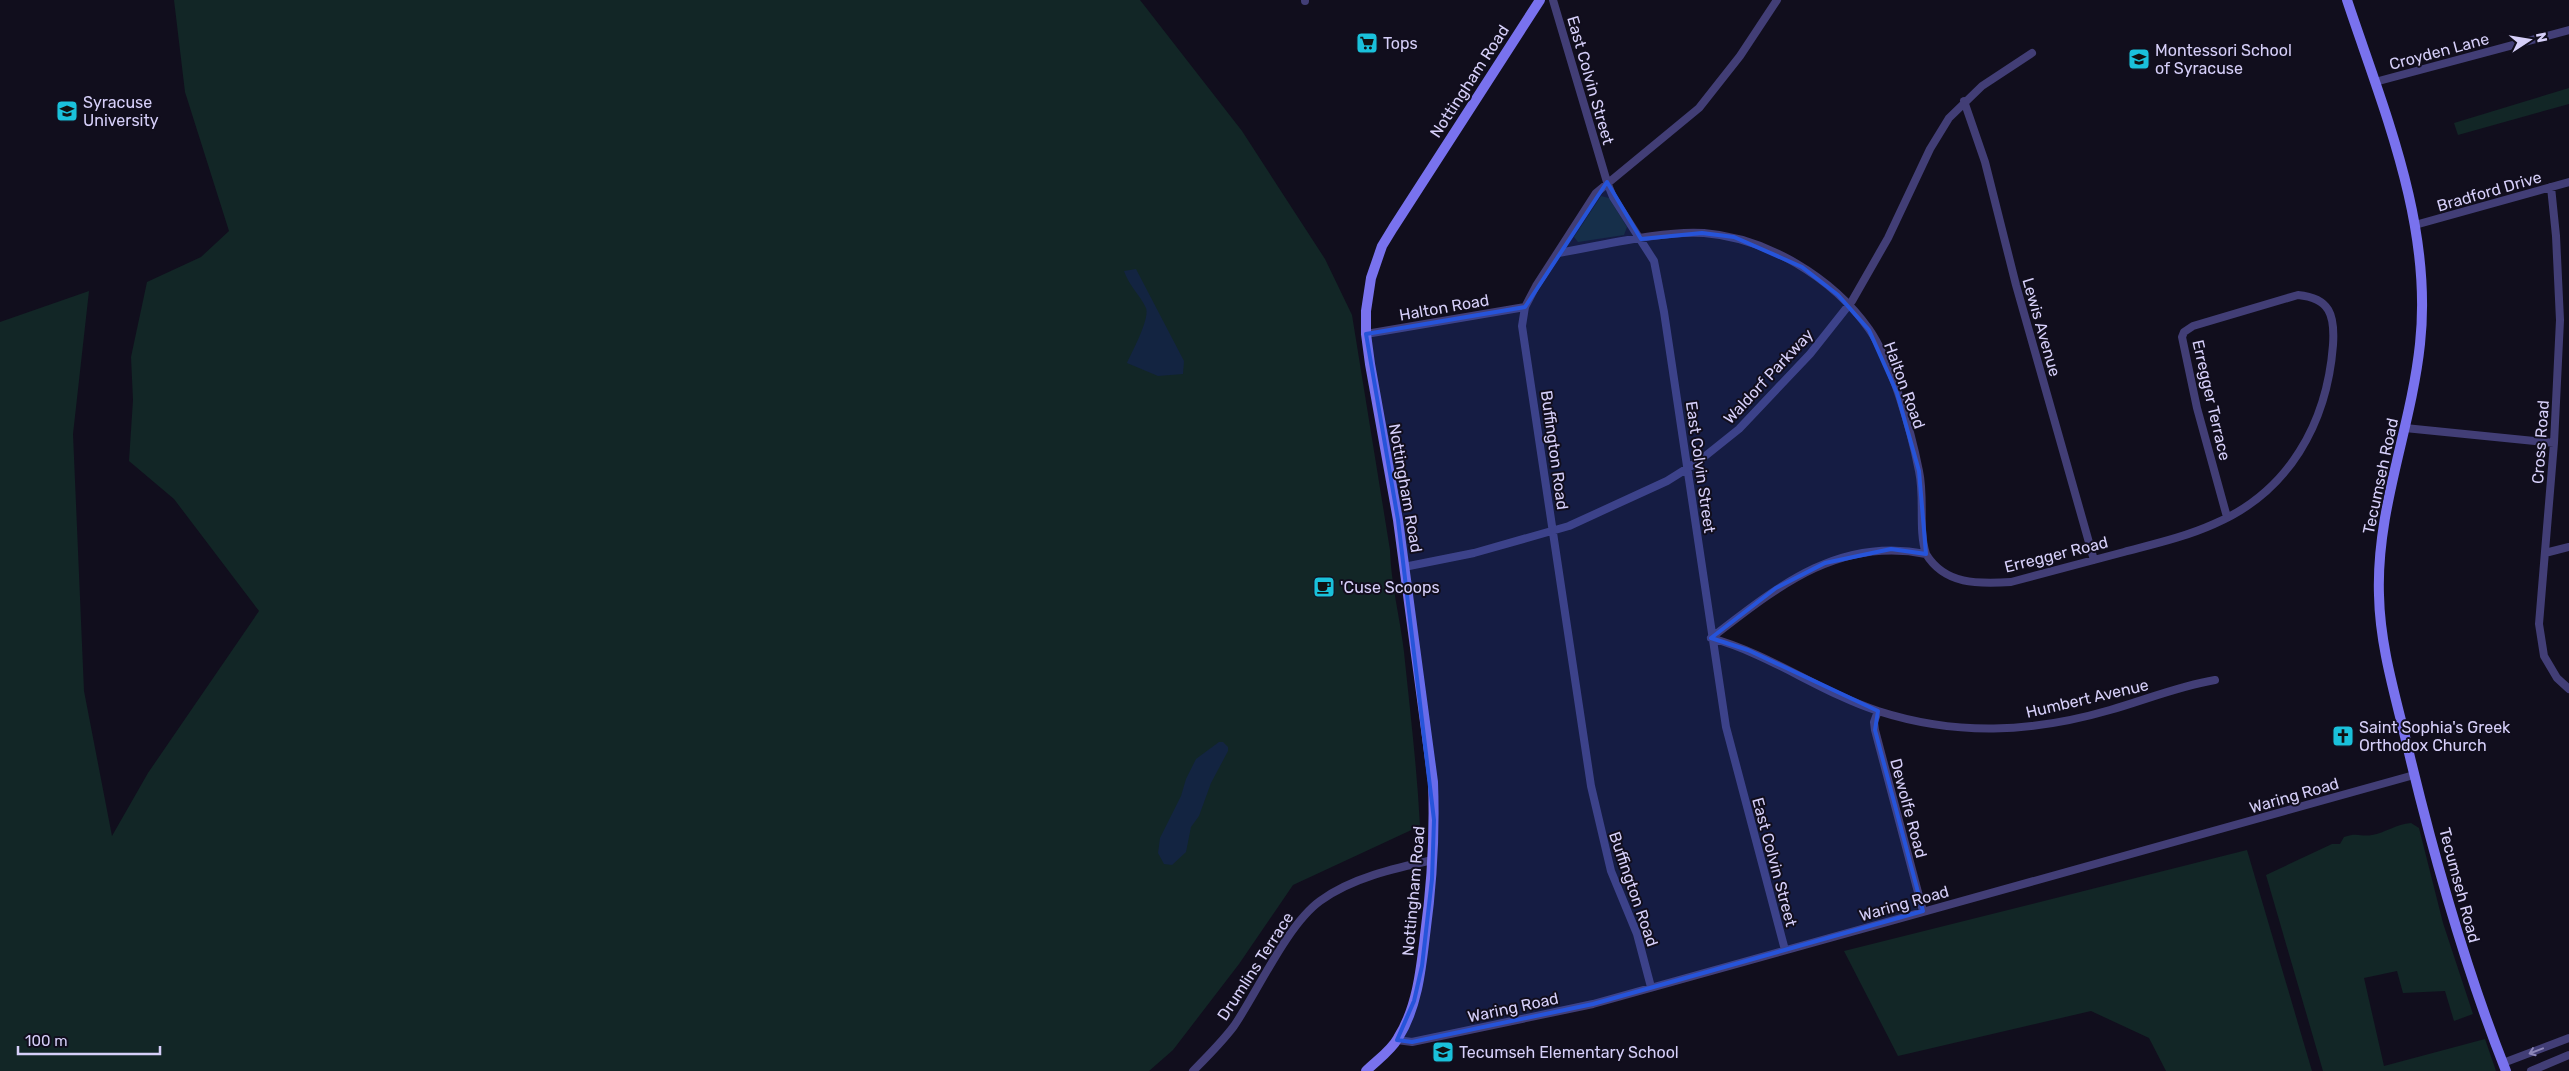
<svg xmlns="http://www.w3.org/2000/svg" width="2569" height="1071" viewBox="0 0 2569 1071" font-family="Rubik,sans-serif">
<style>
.green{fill:#122626}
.water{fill:#132441}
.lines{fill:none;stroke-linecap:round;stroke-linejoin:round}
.street{stroke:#423e76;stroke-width:8}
.secondary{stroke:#7972ee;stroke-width:10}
.oneway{stroke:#8c86b8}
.marked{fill:#2654da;fill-opacity:0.2;stroke:#2654da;stroke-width:4;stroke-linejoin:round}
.labels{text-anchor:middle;stroke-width:4;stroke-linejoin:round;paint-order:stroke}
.poi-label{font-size:16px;fill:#d6cff9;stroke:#110e1d;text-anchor:start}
.street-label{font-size:16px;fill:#d6cff9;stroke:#110e1d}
</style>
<rect width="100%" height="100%" fill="#110e1d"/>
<path class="green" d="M174,0H1140L1242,131L1325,259L1352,315L1390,550C1391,585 1400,617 1404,652C1410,710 1417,768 1420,826L1293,885L1239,964L1173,1050L1149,1071H0V322L89,291L73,434L84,691L112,836L148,773L259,611L174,499L129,461L133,400L131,357L147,282L201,257L229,231L185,92Z
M2569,88V104L2458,135L2454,123Z
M1601,196L1609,198L1627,227L1624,235L1578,242L1574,237Z
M2411,823L2419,828L2443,923L2473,1014L2454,1021L2445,991L2403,993L2397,971L2364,978L2384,1066L2485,1039L2496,1071H2323L2266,875L2332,844H2340L2344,837C2358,832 2360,837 2372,835C2385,833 2396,824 2411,823Z
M2247,850L2312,1071H2166L2149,1038L2091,1011L1898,1056L1844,951Z"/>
<path class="water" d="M1136,269L1184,361L1183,374L1158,376L1127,363C1132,352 1150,319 1146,308C1140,295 1129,286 1124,271Z
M1219,742H1223L1228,747V751L1211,783L1199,816L1191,827L1186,852L1172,865L1164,864L1158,853L1160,838L1181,796L1186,779L1196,759Z"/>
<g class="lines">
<path class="street" d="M1305,0V1
M1553,0L1607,182L1613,197L1654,261L1664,312L1726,727L1785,950
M2375,82L2569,30
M1964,101L1985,162L2016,285L2094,560
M2551,187L2556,236L2560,320L2554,443L2539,624L2544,656L2557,678L2569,689
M2415,225L2569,182
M1558,253C1600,246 1663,230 1704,233C1767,238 1832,277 1869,329C1892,362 1911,431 1919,471C1925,498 1918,529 1926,554
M1366,334L1525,307
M2405,428L2554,443
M2545,553L2569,547
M1404,567L1474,553L1569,526L1667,481L1699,461L1739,429L1810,354L1852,301L1888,238L1930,149L1949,118L1982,86L2032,53
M1711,638C1776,588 1838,536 1926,554C1945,585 1978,584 2011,582C2048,572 2086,562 2124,552C2154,544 2185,537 2214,524C2289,492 2327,423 2333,345C2335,315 2330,298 2298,295L2193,326L2184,332L2182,337L2197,408L2227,517
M1711,638C1770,654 1820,692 1878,711C1956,736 2031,733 2110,710C2145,700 2179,686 2215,680
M1878,711L1874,722L1875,730L1923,911
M1651,987L1637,934L1611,871L1591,786L1522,326L1525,307L1536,286L1596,193L1699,108L1740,56L1777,0
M1397,1040L1412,1042L1593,1004L2414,775
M2503,1063L2569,1038
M1193,1071C1207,1057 1222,1042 1234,1026C1258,991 1287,925 1320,901C1351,878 1395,868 1433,860
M2531,1071L2569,1055"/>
<path class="secondary" d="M2347,0C2384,111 2433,225 2420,344C2411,429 2376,509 2379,595C2380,649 2397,701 2409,753C2435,861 2465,968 2506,1071
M1366,1071C1376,1061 1391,1051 1398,1038C1417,1008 1421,970 1425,935C1432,884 1435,834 1433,782L1398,520L1370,364L1366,334V311L1371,278L1382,246L1393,228L1540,0"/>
</g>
<defs><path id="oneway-shaft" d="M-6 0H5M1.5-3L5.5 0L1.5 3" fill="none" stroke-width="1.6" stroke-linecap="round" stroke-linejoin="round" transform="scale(1.25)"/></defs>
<use class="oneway" href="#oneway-shaft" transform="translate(2536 1051) rotate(159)"/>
<path class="marked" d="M1607,182L1641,239L1702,233L1734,237L1802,267L1838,295L1869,330L1897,393L1919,471L1926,554L1891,549L1825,563L1776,588L1711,638L1748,650L1878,711L1875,730L1923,911L1593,1004L1412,1042L1397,1040L1414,1001L1422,966L1432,879L1434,820L1398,520L1366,334L1525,307Z"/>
<defs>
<g id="supermarket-square" transform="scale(1.125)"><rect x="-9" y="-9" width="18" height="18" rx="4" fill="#1ac1db" stroke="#110e1d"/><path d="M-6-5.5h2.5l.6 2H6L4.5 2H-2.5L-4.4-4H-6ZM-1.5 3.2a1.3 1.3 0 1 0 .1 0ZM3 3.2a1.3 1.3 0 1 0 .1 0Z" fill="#111"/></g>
<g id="school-square" transform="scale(1.125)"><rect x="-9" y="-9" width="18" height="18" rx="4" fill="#1ac1db" stroke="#110e1d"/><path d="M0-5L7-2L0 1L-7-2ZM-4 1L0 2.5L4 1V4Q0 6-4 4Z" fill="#111"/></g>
<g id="university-square" transform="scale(1.125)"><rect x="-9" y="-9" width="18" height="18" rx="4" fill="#1ac1db" stroke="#110e1d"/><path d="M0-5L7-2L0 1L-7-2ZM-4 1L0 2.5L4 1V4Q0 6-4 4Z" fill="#111"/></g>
<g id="cafe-square" transform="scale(1.125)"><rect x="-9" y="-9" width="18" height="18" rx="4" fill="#1ac1db" stroke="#110e1d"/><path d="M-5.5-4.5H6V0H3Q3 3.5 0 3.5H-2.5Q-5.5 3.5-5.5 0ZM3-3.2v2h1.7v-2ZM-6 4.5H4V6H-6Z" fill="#111"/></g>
<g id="church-square" transform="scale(1.125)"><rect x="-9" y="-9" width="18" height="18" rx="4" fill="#1ac1db" stroke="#110e1d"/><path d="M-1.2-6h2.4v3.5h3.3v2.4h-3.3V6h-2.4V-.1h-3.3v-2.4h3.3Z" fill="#111"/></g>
</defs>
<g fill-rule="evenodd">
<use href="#supermarket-square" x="1367" y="43"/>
<use href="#school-square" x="2139" y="59"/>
<use href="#university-square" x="67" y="111"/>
<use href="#cafe-square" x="1324" y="587"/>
<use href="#church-square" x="2343" y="736"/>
<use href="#school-square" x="1443" y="1052"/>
</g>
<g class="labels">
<g class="poi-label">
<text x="1383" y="49">Tops</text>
<text x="2155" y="56">Montessori School<tspan x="2155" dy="18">of Syracuse</tspan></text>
<text x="83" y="108">Syracuse<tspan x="83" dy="18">University</tspan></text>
<text x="1340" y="593">'Cuse Scoops</text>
<text x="2359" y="733">Saint Sophia's Greek<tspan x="2359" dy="18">Orthodox Church</tspan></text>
<text x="1459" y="1058">Tecumseh Elementary School</text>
</g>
<g class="street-label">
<text transform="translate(2439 51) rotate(-15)" y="6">Croyden Lane</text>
<text transform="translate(1591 80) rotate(74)" y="6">East Colvin Street</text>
<text transform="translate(1469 81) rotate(-57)" y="6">Nottingham Road</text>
<text transform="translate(2489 191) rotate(-16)" y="6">Bradford Drive</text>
<text transform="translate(1444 307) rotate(-10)" y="6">Halton Road</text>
<text transform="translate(2042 327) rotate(74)" y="6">Lewis Avenue</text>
<text transform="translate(1768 376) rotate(-47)" y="6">Waldorf Parkway</text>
<text transform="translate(1905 385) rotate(70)" y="6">Halton Road</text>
<text transform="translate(2212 400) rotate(77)" y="6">Erregger Terrace</text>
<text transform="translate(2540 442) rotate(-86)" y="6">Cross Road</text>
<text transform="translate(1555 450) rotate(82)" y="6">Buffington Road</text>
<text transform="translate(1701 467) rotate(82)" y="6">East Colvin Street</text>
<text transform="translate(2380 476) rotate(-78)" y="6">Tecumseh Road</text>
<text transform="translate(1406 488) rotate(80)" y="6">Nottingham Road</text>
<text transform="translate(2056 554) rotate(-14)" y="6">Erregger Road</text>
<text transform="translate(2087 698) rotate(-13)" y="6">Humbert Avenue</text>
<text transform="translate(2294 795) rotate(-16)" y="6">Waring Road</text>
<text transform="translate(1909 808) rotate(75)" y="6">Dewolfe Road</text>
<text transform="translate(1775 862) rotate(75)" y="6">East Colvin Street</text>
<text transform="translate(2460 885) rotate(75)" y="6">Tecumseh Road</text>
<text transform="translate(1634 889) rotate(71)" y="6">Buffington Road</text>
<text transform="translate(1413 891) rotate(-85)" y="6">Nottingham Road</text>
<text transform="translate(1904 903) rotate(-16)" y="6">Waring Road</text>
<text transform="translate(1255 966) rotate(-57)" y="6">Drumlins Terrace</text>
<text transform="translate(1513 1007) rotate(-12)" y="6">Waring Road</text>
</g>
</g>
<g transform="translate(2529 40) rotate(78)" stroke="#110e1d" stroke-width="4" paint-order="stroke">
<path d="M0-4L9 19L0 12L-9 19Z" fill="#d6cff9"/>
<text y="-8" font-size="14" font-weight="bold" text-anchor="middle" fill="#d6cff9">N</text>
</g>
<path d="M18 1046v8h142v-8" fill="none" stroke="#d6cff9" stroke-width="2.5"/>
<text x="25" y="1046" font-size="15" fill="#d6cff9" stroke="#110e1d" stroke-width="4" paint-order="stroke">100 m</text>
</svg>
